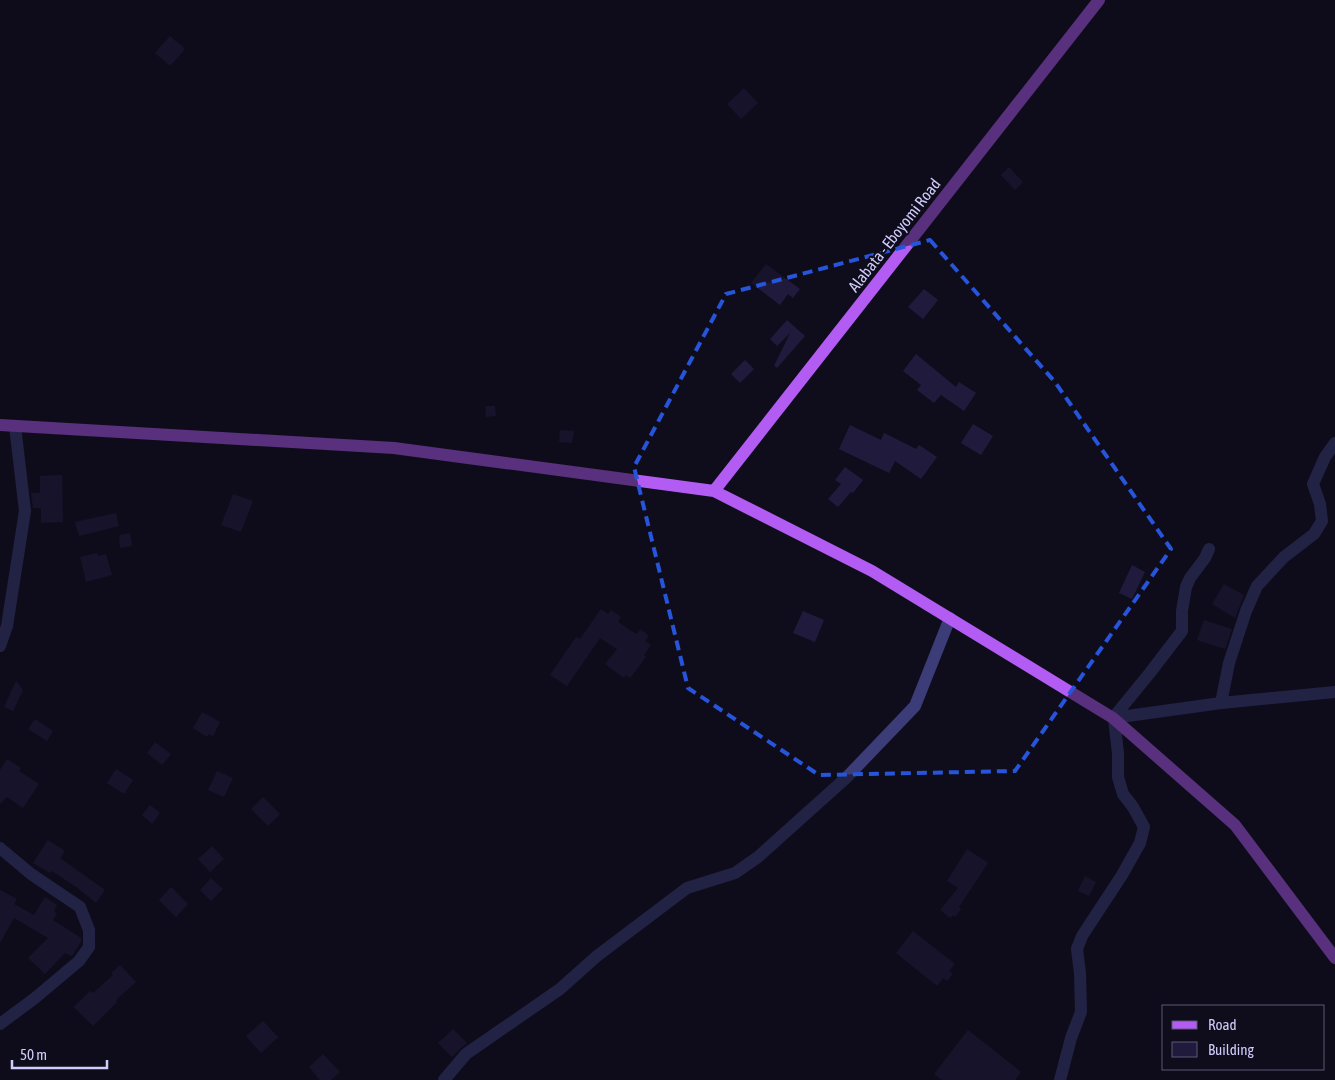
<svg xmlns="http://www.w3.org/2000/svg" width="1335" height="1080" viewBox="0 0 1335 1080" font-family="'Asap Condensed',sans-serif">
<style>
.building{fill:#201b3c}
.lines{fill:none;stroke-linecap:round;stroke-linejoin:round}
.minor{stroke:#3b3c78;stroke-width:12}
.major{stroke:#b35cf3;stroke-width:12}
.marked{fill:none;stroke:#2654da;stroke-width:4;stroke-dasharray:10 6;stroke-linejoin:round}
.labels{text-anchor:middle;stroke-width:4;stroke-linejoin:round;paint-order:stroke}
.street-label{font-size:16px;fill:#cfccfb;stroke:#0f0d1c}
</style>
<rect width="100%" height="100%" fill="#0f0d1c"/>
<path class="building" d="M170,36L185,49L170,66L155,53Z
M744,88L758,103L741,119L727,104Z
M1009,167L1023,182L1015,190L1001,175Z
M766,264L800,289L793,298L788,294L780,305L751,283Z
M924,289L938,300L923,319L908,307Z
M787,320L805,336L777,368L774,366L790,333L777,346L770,339Z
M916,354L956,387L959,382L976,393L964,411L941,395L934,403L917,390L921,385L903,371Z
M745,360L754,369L740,383L731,374Z
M485,406H495L496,416L486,417Z
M973,424L993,436L981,455L961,443Z
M850,425L881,440L884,433L916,449L919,445L937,457L921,479L895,461L889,473L839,449Z
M560,430L574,431L572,443L559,442Z
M845,467L863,480L853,493L851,492L838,507L828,499L841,484L835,480Z
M62,475L63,522L41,523V508H33L31,493H40V476Z
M233,494L253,501L241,532L221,525Z
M116,513L119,526L79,536L75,522Z
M130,533L132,546L120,548L119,535Z
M97,553L98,556L106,554L112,575L86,582L80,557Z
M1132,565L1145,572L1132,599L1119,593Z
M1224,584L1244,595L1235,618L1212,604Z
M601,609L608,614L611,610L621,617L618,622L636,634L640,629L649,636L645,641L651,645L644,655L646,657L630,678L626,675L624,678L605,664L617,649L600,638L567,686L550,675L576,637L580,639Z
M803,611L824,620L815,642L793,633Z
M1204,620L1232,629L1225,649L1197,640Z
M16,681L23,690L13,711L4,707Z
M202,712L220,722L213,736L209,734L207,737L193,728Z
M35,719L53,731L47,741L28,729Z
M155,742L171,754L162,765L147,753Z
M7,759L21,768L19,771L39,784L23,808L7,797L0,804V770Z
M116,769L133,780L124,794L107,783Z
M217,771L233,778L224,797L208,790Z
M263,797L280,814L268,826L251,809Z
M150,805L160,813L152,824L142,815Z
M48,840L65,851L60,858L105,890L96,903L79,889L52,871L50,873L33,863Z
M212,846L224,859L210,872L198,859Z
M967,849L988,863L959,907L961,909L955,917L953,915L950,918L940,910L958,888L947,881Z
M1085,876L1096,882L1089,896L1078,891Z
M211,878L223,889L211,901L200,890Z
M171,887L188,904L176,917L159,900Z
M0,890L17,899L14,904L34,915L45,897L57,905L54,911L57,913L53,920L81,938V942L72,956L65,953L45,974L28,958L48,938L14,918L0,943Z
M913,931L955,964L949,971L953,974L947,981L943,978L937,986L896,953Z
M120,965L136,982L116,1000L117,1002L93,1026L74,1007L90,991L93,993L113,975L111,973Z
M263,1021L278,1037L261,1053L246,1036Z
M453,1029L467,1043L460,1049L452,1057L438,1043Z
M968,1030L1021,1072L1015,1080H942L934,1074Z
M323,1054L340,1072L331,1080H320L309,1067Z"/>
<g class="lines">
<path class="minor" d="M1209,549L1205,558L1190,578L1186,587L1182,611V631L1149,674L1113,718L1221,703L1229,663L1246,611L1257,586L1284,557L1314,534L1322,521L1320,504L1313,484L1325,457L1335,443
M0,646L7,626L25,511L15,426
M1221,703L1335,692
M0,848L31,874L80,907L89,930V947L79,961L35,998L0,1024
M444,1080L466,1054L560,989L597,956L687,888L735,873L758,857L846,778L915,706L950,618
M1060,1080L1071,1038L1081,1012L1080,973L1077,949L1082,936L1122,875L1140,843L1144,827L1133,807L1123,794L1118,777V753L1114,719"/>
<path class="major" d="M0,425L394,448L714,491L872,571L1113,718L1235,825L1335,958
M714,491L1099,0"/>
</g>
<path d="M0 0H1335V1080H0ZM930,240L1055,382L1171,549L1015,771L819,775L688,688L634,467L726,294Z" fill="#0f0d1c" fill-opacity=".55" fill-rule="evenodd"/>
<path class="marked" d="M930,240L1055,382L1171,549L1015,771L819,775L688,688L634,467L726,294Z"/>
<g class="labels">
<g class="street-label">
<text transform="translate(894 235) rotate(-52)" y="6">Alabata - Eboyomi Road</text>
</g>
</g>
<rect x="1162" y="1005" width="162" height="65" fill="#0f0d1c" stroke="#5c5975"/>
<rect x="1172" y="1021" width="25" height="8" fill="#b35cf3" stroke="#5c5975"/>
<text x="1208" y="1030" font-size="15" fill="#cfccfb">Road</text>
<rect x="1172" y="1042" width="25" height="15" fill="#201b3c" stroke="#5c5975"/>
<text x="1208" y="1055" font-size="15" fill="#cfccfb">Building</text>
<path d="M12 1060v8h95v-8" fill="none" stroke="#cfccfb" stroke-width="2.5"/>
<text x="20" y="1060" font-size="15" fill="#cfccfb" stroke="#0f0d1c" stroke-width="4" paint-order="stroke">50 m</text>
</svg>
